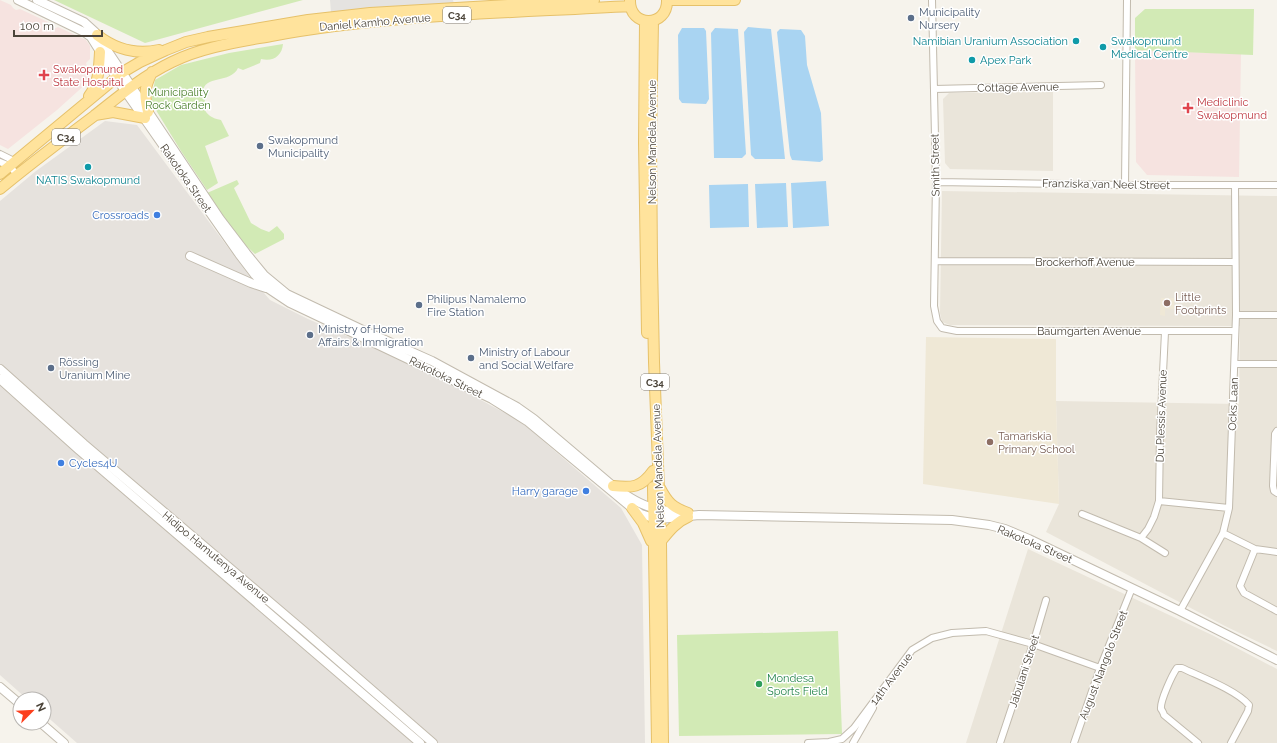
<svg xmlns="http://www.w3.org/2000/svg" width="1277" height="743" viewBox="0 0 1277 743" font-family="Raleway,sans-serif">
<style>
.residential{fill:#eae5da}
.industrial{fill:#e6e2dd}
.education{fill:#efe8d6}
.medical{fill:#f6e3e0}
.green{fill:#d2eab5}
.parking{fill:#e5e3e0}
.water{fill:#a9d4f2}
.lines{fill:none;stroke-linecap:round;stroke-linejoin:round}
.minor-casing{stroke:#c2bbae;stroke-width:8}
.tertiary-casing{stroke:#c2bbae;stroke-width:10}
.primary-casing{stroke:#e6c16a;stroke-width:12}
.minor{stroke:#fff;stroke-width:6}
.tertiary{stroke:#fff;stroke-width:8}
.primary{stroke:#ffe39c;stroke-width:10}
.service-dot{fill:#5c6f8a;stroke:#fff;stroke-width:1.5}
.culture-dot{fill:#0f9aa8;stroke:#fff;stroke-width:1.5}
.health-dot{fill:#e0444e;stroke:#fff;stroke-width:1.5}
.shop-dot{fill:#3f7fe0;stroke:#fff;stroke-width:1.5}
.education-dot{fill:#8d6e63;stroke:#fff;stroke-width:1.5}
.leisure-dot{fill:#2e9e5b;stroke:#fff;stroke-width:1.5}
.labels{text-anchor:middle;stroke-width:3;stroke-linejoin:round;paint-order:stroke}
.shield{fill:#fff;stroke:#817c74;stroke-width:1}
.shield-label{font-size:10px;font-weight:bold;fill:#4b4439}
.service-label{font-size:11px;fill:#4e5e75;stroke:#fff;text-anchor:start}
.street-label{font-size:11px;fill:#4b4439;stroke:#fff}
.culture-label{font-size:11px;fill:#0d838f;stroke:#fff;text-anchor:start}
.health-label{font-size:11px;fill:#be3a42;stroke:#fff;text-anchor:start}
.park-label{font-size:11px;fill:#4a7f2a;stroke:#fff}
.shop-label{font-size:11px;fill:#366cbe;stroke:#fff;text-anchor:end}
.education-label{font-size:11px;fill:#785e54;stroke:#fff;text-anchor:start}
.leisure-label{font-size:11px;fill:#27864d;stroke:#fff;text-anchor:start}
</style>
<rect width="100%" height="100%" fill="#f6f3ec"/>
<path class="residential" d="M1053,92V171L950,169L945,163L943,99L949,93Z
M942,191L1277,196V651L1225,626L1046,532L1059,504L1056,401L1239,404L1240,326L950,325L942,322L940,313Z
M1028,549L1212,635L1277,669V743H966Z"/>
<path class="industrial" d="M105,121L137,125L250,277L270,300L308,319L395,357L453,385L520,421L621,508L642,545L645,743H77L44,714V699H27L0,675V201L36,171Z"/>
<path class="education" d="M1161,298H1174V309H1165V316L1160,315Z
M926,337L1056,339V401L1059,504L923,484Z"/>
<path class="medical" d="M0,0L11,5L13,8L16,10L20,9L48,22L50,27L54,29L58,27L86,40L90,46V59L86,63L87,66L89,69L88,82L57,110L8,149L0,145Z
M1135,50L1241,54L1239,177L1147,175L1136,162Z"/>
<path class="green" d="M54,0H303L145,43Z
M1145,9H1254L1253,55L1135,50V18Z
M283,44C282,56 273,62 261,59L260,63L243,70L238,68C230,86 195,72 205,101L203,106C207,116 212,118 221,120L229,136L205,146L218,183L207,190L181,151L151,102L155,80L181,65L229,53Z
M237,180L239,184L234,188L251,223L261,229L269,232L277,226L284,234V239L255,254L240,240L207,193Z
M838,631L842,734L679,736L677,635Z"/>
<path class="parking" d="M330,0H453L454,4L331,12Z"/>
<path class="water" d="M748,27L771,29L785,159H755L751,155L744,32Z
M682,28H704L706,31L709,99L706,104L682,103L679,99L678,35Z
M715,28L738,29L746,154L742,158H714L711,33Z
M780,29L801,30L805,36L807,65L821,113L823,160L820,162L792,160L790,155L777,32Z
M826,181L829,226L793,228L791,183Z
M786,183L788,227L757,228L755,184Z
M748,184L749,227L710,228L709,185Z"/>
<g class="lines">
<g class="minor-casing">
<path id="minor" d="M932,0L936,182L934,306L937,321L942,328L957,331H1235
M934,89L1101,85
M0,154L16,162
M0,162L10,166L17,175
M936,182L1125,185H1277
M1125,185L1127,0
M935,261L1235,262
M1236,315H1277
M1235,364H1277
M1277,431L1275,434L1273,486L1274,491L1277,493
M1159,501L1229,508
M1082,514L1141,538L1148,529L1154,517L1159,501L1160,434L1165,332
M1223,533L1255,549L1277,552
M1141,538L1165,553
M1255,549L1240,586L1244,593L1277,611
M1180,611L1223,533L1229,508L1236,315L1235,185
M808,743L829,742L842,739L854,728L912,650L932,638L952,633L986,631L1033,644L1100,668
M853,743L873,708
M1000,743L1033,644L1046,600
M1074,743L1100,668L1132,588
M1198,743L1164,715C1164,714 1162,710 1161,709C1160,701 1172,675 1177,668H1182C1201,677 1236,690 1249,705L1248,711L1231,743"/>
</g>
<g class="tertiary-casing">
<path id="tertiary" d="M18,0L84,32L91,37L125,91L239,254L255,275L269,289L290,303L492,399L527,421L632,508L641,514L653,518L660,519L699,515L952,520L989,525L1005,529L1029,539L1180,611L1277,660
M37,0L84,22L95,32L220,219L246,253L264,275L287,294L365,331L432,361L517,407L534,419L613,486C625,495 638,504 653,508C662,511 672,511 682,512
M190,256L251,283L266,288
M0,369L84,444L304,631L433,743
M0,379L79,450L420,743
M0,687L20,704
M41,723L64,743"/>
</g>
<g class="primary-casing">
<path id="primary" d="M630,0C629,28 668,28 667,0
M667,0H735
M645,21L644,143L647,333
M653,21L651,142L652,261L654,362L661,541L663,743
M97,35C115,49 137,55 159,50
M89,96C99,83 99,68 100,52
M148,112C144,94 144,89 152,72
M95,115L113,112L145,118
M0,174L123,72L140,62L166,50L186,42L208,37L308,20L370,13L594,0
M0,189C30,164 62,140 94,116C119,96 143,76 172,62C202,47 238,42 271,36C389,14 510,13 630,6
M613,486C632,488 641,488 653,471
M653,487L657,743
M660,488C668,503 672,507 688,513
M632,508L643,523L651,541
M661,541C669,531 676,522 688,517"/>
</g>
<use href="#minor" class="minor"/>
<use href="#tertiary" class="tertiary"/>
<use href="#primary" class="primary"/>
</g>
<g class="service-dot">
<circle cx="911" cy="18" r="4"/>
<circle cx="260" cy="146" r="4"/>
<circle cx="419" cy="305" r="4"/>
<circle cx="310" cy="335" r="4"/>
<circle cx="471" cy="358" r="4"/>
<circle cx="51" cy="368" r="4"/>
</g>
<g class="culture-dot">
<circle cx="1076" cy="41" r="4"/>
<circle cx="1103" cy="47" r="4"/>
<circle cx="972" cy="60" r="4"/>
<circle cx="88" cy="167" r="4"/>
</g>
<g class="health-dot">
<path d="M42 69h4v4h4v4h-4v4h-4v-4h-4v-4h4z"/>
<path d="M1186 102h4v4h4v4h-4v4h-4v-4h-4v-4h4z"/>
</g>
<g class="shop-dot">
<circle cx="157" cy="215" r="4"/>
<circle cx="61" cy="463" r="4"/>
<circle cx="586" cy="491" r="4"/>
</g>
<g class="education-dot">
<circle cx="1167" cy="303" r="4"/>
<circle cx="990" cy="442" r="4"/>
</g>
<circle class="leisure-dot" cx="759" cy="684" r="4"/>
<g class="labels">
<g class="shield">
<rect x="443" y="7" width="28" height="16" rx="3"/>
<rect x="52" y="129" width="28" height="16" rx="3"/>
<rect x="641" y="374" width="28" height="16" rx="3"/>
</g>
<g class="shield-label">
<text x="457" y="19">C34</text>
<text x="66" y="141">C34</text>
<text x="655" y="386">C34</text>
</g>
<g class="service-label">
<text x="919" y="16">Municipality<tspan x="919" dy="13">Nursery</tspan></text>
<text x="268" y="144">Swakopmund<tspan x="268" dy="13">Municipality</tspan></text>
<text x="427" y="303">Philipus Namalemo<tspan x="427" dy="13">Fire Station</tspan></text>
<text x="318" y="333">Ministry of Home<tspan x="318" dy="13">Affairs &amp; Immigration</tspan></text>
<text x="479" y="356">Ministry of Labour<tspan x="479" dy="13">and Social Welfare</tspan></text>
<text x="59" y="366">Rössing<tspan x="59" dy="13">Uranium Mine</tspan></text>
</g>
<g class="street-label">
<text transform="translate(375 22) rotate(-5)" y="4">Daniel Kamho Avenue</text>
<text transform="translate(1018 87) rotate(-1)" y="4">Cottage Avenue</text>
<text transform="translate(652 142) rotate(-90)" y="4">Nelson Mandela Avenue</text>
<text transform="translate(935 165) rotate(-91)" y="4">Smith Street</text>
<text transform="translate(186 178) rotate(55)" y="4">Rakotoka Street</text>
<text transform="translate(1106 184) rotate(1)" y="4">Franziska van Neel Street</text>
<text x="1085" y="266">Brockerhoff Avenue</text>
<text x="1089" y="335">Baumgarten Avenue</text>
<text transform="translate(446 377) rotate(26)" y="4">Rakotoka Street</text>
<text transform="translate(1233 404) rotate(-88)" y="4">Ocks Laan</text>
<text transform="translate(1161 416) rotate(-88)" y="4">Du Plessis Avenue</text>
<text transform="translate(658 466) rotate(-92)" y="4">Nelson Mandela Avenue</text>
<text transform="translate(1035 544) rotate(23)" y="4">Rakotoka Street</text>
<text transform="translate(216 557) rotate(40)" y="4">Hidipo Hamutenya Avenue</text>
<text transform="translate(1103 665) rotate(-69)" y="4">August Nangolo Street</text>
<text transform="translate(1024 671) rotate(-72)" y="4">Jabulani Street</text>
<text transform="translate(891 679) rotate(-53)" y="4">14th Avenue</text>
</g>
<g class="culture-label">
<text x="1068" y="45" text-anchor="end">Namibian Uranium Association</text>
<text x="1111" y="45">Swakopmund<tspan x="1111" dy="13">Medical Centre</tspan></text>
<text x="980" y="64">Apex Park</text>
<text x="88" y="184" text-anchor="middle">NATIS Swakopmund</text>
</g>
<g class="health-label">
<text x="53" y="73">Swakopmund<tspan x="53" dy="13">State Hospital</tspan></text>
<text x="1197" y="106">Mediclinic<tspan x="1197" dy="13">Swakopmund</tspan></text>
</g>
<g class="park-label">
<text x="178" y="96">Municipality<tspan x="178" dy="13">Rock Garden</tspan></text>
</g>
<g class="shop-label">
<text x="149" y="219">Crossroads</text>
<text x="69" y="467" text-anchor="start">Cycles4U</text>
<text x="578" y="495">Harry garage</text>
</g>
<g class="education-label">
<text x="1175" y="301">Little<tspan x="1175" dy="13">Footprints</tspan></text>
<text x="998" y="440">Tamariskia<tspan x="998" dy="13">Primary School</tspan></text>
</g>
<g class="leisure-label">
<text x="767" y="682">Mondesa<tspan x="767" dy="13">Sports Field</tspan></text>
</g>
</g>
<g transform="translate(32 711) rotate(66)"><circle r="19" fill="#ffffff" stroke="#b7b4b0"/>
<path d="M0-3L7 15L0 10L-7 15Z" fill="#fc3f1d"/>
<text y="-6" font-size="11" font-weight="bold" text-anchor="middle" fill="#4b4439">N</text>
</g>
<path d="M14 30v6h88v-6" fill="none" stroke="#4b4439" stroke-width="2"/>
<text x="20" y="30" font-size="12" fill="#4b4439" stroke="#ffffff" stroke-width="3" paint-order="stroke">100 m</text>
</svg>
